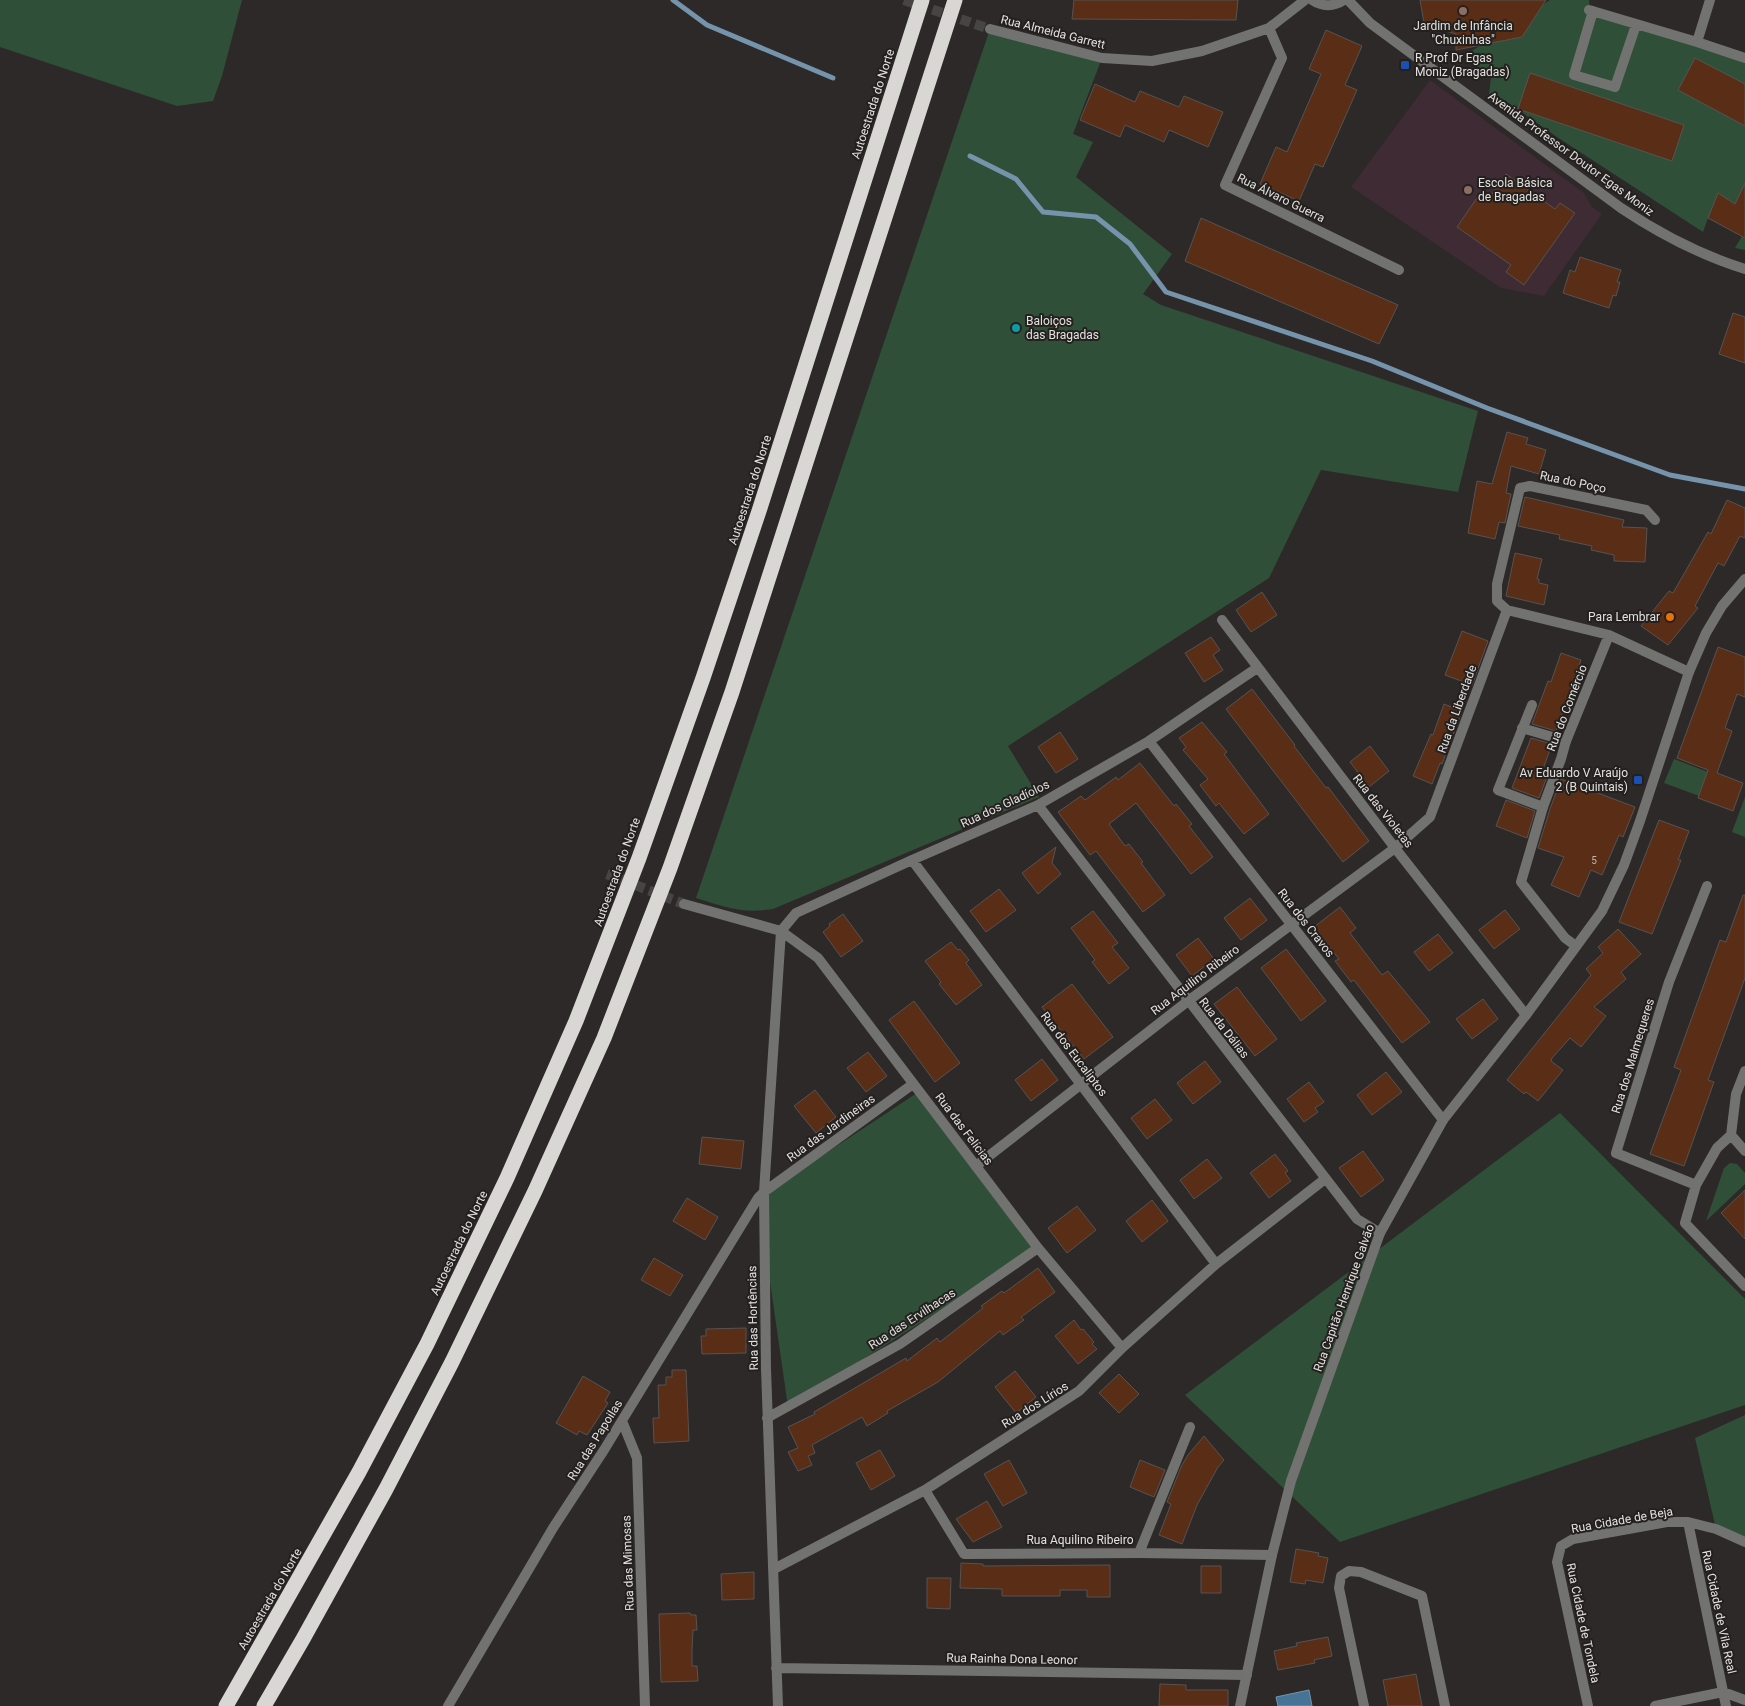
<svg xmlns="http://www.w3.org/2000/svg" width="1745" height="1706" viewBox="0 0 1745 1706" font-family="Roboto,sans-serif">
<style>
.education{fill:#3e2b33}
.green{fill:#304f39}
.water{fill:#467396;stroke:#7594ac}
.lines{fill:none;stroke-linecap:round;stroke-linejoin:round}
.stream{stroke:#7594ac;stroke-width:5}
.building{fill:#5a2d16;stroke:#565351}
.minor-tunnel{stroke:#474544;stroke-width:10;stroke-dasharray:10 5;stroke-linecap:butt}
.pedestrian{stroke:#727270;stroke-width:10}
.minor{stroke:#727270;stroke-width:10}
.tertiary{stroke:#727270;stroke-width:10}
.motorway{stroke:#d8d7d3;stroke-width:15}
.education-dot{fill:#8d6e63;stroke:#23201e;stroke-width:2}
.transit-dot{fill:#1a4fb4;stroke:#23201e;stroke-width:2}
.culture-dot{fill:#0f9aa8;stroke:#23201e;stroke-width:2}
.food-dot{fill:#e8710a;stroke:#23201e;stroke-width:2}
.labels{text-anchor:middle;stroke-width:4;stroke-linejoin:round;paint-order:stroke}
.number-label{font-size:10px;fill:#c1b4ae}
.poi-label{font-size:12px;fill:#e3e1e0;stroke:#23201e;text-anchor:start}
.street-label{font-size:12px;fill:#e3e1e0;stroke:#23201e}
</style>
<rect width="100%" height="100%" fill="#2c2928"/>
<path class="education" d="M1430,80L1584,193L1592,207L1602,214L1544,296L1501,288L1351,187Z"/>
<path class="green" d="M0,0H242L222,76L213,101L177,106L0,47Z
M1550,0H1589L1590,10L1745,58V250L1735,248L1742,236L1708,218L1703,232L1560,139L1504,100L1489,95L1491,77L1464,56Z
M990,29L1102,58L1073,134L1093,142L1076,177L1172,254L1143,294L1161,305L1478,411L1458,492L1321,470L1269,578L1008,746L1039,797L773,909C743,914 725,907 696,898Z
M1674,759L1708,772L1699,796L1664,783Z
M1745,797V837L1732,832Z
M917,1093L1038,1248L788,1407L758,1198Z
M1560,1113L1745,1299V1405L1340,1542L1185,1395Z
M1730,1163L1737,1164L1745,1173V1184L1706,1221L1724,1168Z
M1745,1415V1542L1716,1529L1695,1438Z"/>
<path class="water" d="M1309,1690L1312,1706H1278L1276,1697Z"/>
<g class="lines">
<path class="stream" d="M673,0L707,25L833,78
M970,156L1016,179L1043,212L1096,217L1130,244L1166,292L1372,361L1487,408L1670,475L1745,489"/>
</g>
<path class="building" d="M1074,0H1238L1236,20L1072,19Z
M1420,0H1546L1522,37L1456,50V34L1443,30L1441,25L1425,28Z
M1326,30L1362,46L1345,85L1357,90L1323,167L1315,164L1299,201L1260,184L1276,147L1287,152L1321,74L1309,69Z
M1695,58L1745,84V126L1678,90Z
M1530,73L1684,125L1672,161L1518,109Z
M1095,84L1135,102L1140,91L1179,107L1184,96L1223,112L1208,147L1169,130L1164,142L1125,125L1120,137L1080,120Z
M1506,174L1555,209L1560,203L1575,213L1524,285L1506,272L1511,265L1457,227L1481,192L1489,198Z
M1745,183V238L1708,218L1718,193L1735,204Z
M1201,218L1398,305L1379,344L1185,261Z
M1580,257L1621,270L1617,282H1620L1616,296L1613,295L1609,308L1563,293L1570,270L1575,272Z
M1733,313L1745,317V363L1719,354Z
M1507,432L1528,438L1526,444L1546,450L1539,474L1511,466L1506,493L1511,494L1505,523L1499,522L1495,539L1468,533L1477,481L1492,484Z
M1525,497L1624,520L1622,527L1647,528L1645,562L1614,561V555L1591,550L1592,546L1559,539L1560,535L1518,526Z
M1727,500L1745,508V538L1740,536L1724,566L1718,563L1695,606L1698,608L1668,645L1641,626L1669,591L1673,593L1708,532L1711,534Z
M1515,553L1542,559L1537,579H1539V583L1548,585L1544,605L1506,596Z
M1262,592L1277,615L1251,632L1236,610Z
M1462,631L1488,641L1472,685L1445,675Z
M1211,637L1220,650L1213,655L1223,670L1204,682L1185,653Z
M1718,647L1745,657V697L1737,694L1725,728L1732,731L1717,773L1743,783L1733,811L1698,798L1708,770L1677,758Z
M1561,653L1581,660L1556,731L1532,724L1548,681L1551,682Z
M1252,689L1295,745L1294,746L1326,788L1328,787L1369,841L1343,862L1226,709Z
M1444,704L1462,711L1442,764L1440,763L1432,784L1413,776L1431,734L1433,735Z
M1202,722L1227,752L1224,754L1269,814L1244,834L1219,803L1216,806L1200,785L1208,779L1183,750L1186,747L1179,738Z
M1060,732L1078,759L1056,773L1038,747Z
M1531,738L1552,744L1542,772L1548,774L1539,798L1512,788Z
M1370,746L1389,771L1369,787L1350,762Z
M1140,763L1174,806L1176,804L1192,824L1189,826L1213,857L1191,874L1136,803L1109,824L1125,846L1129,844L1143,862L1141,863L1165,895L1143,912L1096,851L1090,855L1058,812L1081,796L1085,800L1116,777L1118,780Z
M1561,779L1635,807L1623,837L1619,835L1602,875L1591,870L1579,897L1551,885L1564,857L1538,848L1550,809Z
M1506,800L1535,811L1527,838L1496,826Z
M1659,820L1689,831L1678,860H1681L1652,934L1619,922Z
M1056,847L1052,863L1061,874L1038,894L1022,873Z
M999,889L1016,910L986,932L970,911Z
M1743,895H1745V978L1708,1080L1714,1082L1684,1166L1650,1154L1681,1070L1674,1067L1720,940L1726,942Z
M1250,898L1267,920L1241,940L1224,918Z
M1340,907L1356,928L1350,933L1382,975L1388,971L1430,1022L1402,1043L1354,980L1351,982L1335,961L1339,959L1314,927Z
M1505,910L1520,929L1494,949L1479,930Z
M1093,911L1118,943L1112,947L1129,968L1109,984L1092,962L1095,960L1071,928Z
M843,914L863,941L841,957L823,932L830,926L829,924Z
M1618,929L1641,954L1621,972L1626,979L1594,1007L1606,1016L1581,1047L1570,1038L1552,1058L1551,1061L1563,1070L1538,1101L1526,1092L1524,1094L1507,1080L1591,975L1586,969L1603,953L1598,947Z
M1438,934L1453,953L1429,971L1414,952Z
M1198,938L1214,959L1192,976L1176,955Z
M951,942L958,950L960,949L969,960L966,963L982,985L956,1005L939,984L941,982L925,961Z
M1286,949L1326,1001L1301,1021L1261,968Z
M1072,984L1113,1037L1084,1059L1042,1007Z
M1237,987L1277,1039L1255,1056L1214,1004Z
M1483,999L1498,1019L1472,1039L1456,1019Z
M914,1001L960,1063L935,1082L889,1020Z
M868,1052L887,1076L866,1092L847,1068Z
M1042,1059L1058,1080L1031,1101L1015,1080Z
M1205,1061L1221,1082L1193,1104L1177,1083Z
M1386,1072L1402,1092L1372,1115L1357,1095Z
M1309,1082L1324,1102L1315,1108L1318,1112L1304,1122L1287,1099Z
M815,1090L836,1117L816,1133L794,1106Z
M1155,1099L1172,1120L1147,1139L1131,1118Z
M702,1137L744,1141L741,1169L699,1164Z
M1363,1151L1384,1180L1361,1197L1339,1168Z
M1275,1154L1288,1171L1285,1173L1291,1181L1269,1198L1250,1173Z
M1207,1159L1222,1178L1194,1199L1180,1180Z
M1745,1190V1239L1721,1213Z
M687,1198L718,1217L705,1240L673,1221Z
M1152,1200L1168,1221L1142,1242L1126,1221Z
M1077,1206L1096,1230L1067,1253L1048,1228Z
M654,1258L683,1275L670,1296L641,1280Z
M1038,1268L1055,1292L1021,1317L1024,1320L1003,1335L1000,1331L938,1382L887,1411L888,1413L867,1426L862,1417L812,1445L815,1453L808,1456L812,1465L798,1471L788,1452L798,1448L788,1427L815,1414L814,1412L906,1358L907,1361L937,1338L940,1342L983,1308L981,1306L1002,1291L1004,1293Z
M1074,1320L1081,1330L1083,1329L1094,1342L1092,1344L1097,1349L1078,1364L1055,1336Z
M746,1328V1353L702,1354L701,1336H706V1329Z
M672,1370H686L689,1441L654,1443L653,1418H659L658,1385H666V1377H672Z
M1015,1371L1036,1397L1016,1413L995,1387Z
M1119,1374L1139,1394L1119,1413L1099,1393Z
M583,1376L610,1392L605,1401L608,1403L587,1435L579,1431L577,1435L556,1423Z
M1204,1436L1224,1460L1218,1467L1197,1505L1182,1544L1159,1535L1171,1504L1167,1502L1182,1465L1188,1455Z
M880,1450L895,1476L871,1490L856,1463Z
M1009,1460L1027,1493L1003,1506L984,1474Z
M1140,1460L1165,1470L1154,1497L1130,1487Z
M987,1501L1002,1527L973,1542L956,1519Z
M1296,1549L1319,1553L1318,1556L1328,1558L1323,1583L1306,1580L1305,1584L1290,1582Z
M961,1563L983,1564V1566L1110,1565V1597H1087V1590H1060V1596H1002V1589L960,1588Z
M1201,1566H1221V1593H1201Z
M754,1572V1599L722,1600L721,1574Z
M927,1578H951L950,1609L927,1608Z
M690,1613L691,1615H696L697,1630H693L692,1650V1666H697L698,1681L661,1682L659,1614Z
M1328,1637L1332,1656L1314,1660L1315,1663L1278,1670L1274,1651L1297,1646L1296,1643Z
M1416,1674L1422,1706H1388L1383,1680Z
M1160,1684L1186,1685V1690H1228V1706H1159Z"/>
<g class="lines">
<path class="minor-tunnel" d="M904,0L990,29
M607,874L684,904"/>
<path class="pedestrian" d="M1532,705L1498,790L1543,807
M1522,728L1566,741
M976,1166L1188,1001L1395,848"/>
<path class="minor" d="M1589,10L1697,42L1745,58
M1593,11L1574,75L1615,87L1636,25
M1269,28L1282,58L1225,185L1399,270
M990,29L1102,58L1152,61L1202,51L1269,28L1305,0
M1697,42L1710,0
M1655,520L1646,510L1530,486L1520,488L1497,584V601L1507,610L1609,635L1689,672
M1222,620L1395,848L1526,1015
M1149,741L1443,1120
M1038,805L1357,1219L1380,1233
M1395,848L1430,817L1507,610
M912,860L1216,1264
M684,904L781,931L818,958L1038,1248L1122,1348
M781,931L796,913L912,860L1038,805L1149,741L1257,668
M1576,946L1565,938L1521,882L1543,807L1561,759L1566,741L1609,635
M1745,1071L1736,1094L1731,1135L1745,1151
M1731,1135L1717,1148L1696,1185L1685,1223L1745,1286
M1696,1185L1616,1153L1669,982L1707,886
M767,1418L900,1344L1038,1248
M622,1421L637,1458L645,1706
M925,1490L964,1554L1139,1553L1272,1555
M1688,1522L1726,1706
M1139,1553L1190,1427
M774,1569L925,1490L1079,1391L1122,1348L1216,1264L1325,1179
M776,1668L1247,1675
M448,1706L553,1528L604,1450L758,1198L764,1192L913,1084
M778,1706L766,1369L764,1192L781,931
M1364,1706L1339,1588L1341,1576L1349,1571L1361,1572L1422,1596L1445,1706
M1588,1706L1557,1562L1561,1546L1573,1539L1667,1522H1688L1716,1529L1745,1542
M1655,1706L1723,1692L1745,1700"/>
<path class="tertiary" d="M1312,0C1322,7 1334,7 1344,0
M1348,0L1370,23L1621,208C1660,234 1700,255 1745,269
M1240,1706L1272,1555L1291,1481L1380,1233L1443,1120L1526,1015L1602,911L1624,865L1640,821L1689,672L1706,633L1722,606L1745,579"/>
<path class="motorway" d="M226,1706L359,1472L427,1344L507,1178L576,1021L639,858L703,678L760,508L922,0
M264,1706L303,1639L386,1489L452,1362L535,1191L604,1038L670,868L732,692L955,0"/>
</g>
<g class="education-dot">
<circle cx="1463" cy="11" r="5"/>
<circle cx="1468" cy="190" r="5"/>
</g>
<g class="transit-dot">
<rect x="1400" y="60" width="10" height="10" rx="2.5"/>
<rect x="1633" y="775" width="10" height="10" rx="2.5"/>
</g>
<circle class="culture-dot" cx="1016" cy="328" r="5"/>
<circle class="food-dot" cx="1670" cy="617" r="5"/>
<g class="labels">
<g class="number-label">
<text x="1594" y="864">5</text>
</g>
<g class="poi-label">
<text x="1463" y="30" text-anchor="middle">Jardim de Infância<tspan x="1463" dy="14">"Chuxinhas"</tspan></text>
<text x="1415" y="62">R Prof Dr Egas<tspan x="1415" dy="14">Moniz (Bragadas)</tspan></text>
<text x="1478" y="187">Escola Básica<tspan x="1478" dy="14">de Bragadas</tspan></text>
<text x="1026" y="325">Baloiços<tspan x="1026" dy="14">das Bragadas</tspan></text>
<text x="1660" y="621" text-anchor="end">Para Lembrar</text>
<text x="1628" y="777" text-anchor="end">Av Eduardo V Araújo<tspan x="1628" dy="14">2 (B Quintais)</tspan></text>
</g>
<g class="street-label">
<text transform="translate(1053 32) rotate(14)" y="4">Rua Almeida Garrett</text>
<text transform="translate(873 104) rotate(-72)" y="4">Autoestrada do Norte</text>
<text transform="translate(1571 154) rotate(36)" y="4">Avenida Professor Doutor Egas Moniz</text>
<text transform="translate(1281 198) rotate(26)" y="4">Rua Álvaro Guerra</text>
<text transform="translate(1573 482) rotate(12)" y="4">Rua do Poço</text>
<text transform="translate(750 490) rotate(-72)" y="4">Autoestrada do Norte</text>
<text transform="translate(1567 708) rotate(-69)" y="4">Rua do Comércio</text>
<text transform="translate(1457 709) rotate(-70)" y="4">Rua da Liberdade</text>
<text transform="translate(1005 804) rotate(-25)" y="4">Rua dos Gladíolos</text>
<text transform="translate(1383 811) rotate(52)" y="4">Rua das Violetas</text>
<text transform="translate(617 872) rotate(-70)" y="4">Autoestrada do Norte</text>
<text transform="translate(1306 923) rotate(52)" y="4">Rua dos Cravos</text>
<text transform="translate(1195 980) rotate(-37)" y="4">Rua Aquilino Ribeiro</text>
<text transform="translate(1224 1028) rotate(52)" y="4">Rua da Dálias</text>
<text transform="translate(1074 1054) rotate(53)" y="4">Rua dos Eucaliptos</text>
<text transform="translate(1633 1056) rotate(-73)" y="4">Rua dos Malmequeres</text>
<text transform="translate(831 1128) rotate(-36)" y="4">Rua das Jardineiras</text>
<text transform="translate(964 1129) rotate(53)" y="4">Rua das Felícias</text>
<text transform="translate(459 1243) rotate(-64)" y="4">Autoestrada do Norte</text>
<text transform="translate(1344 1298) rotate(-70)" y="4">Rua Capitão Henrique Galvão</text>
<text transform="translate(753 1318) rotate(-91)" y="4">Rua das Hortências</text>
<text transform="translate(912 1319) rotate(-33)" y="4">Rua das Ervilhacas</text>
<text transform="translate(1035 1405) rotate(-32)" y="4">Rua dos Lírios</text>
<text transform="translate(595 1440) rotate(-58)" y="4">Rua das Papoilas</text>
<text transform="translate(1622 1520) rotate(-10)" y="4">Rua Cidade de Beja</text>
<text x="1080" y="1544">Rua Aquilino Ribeiro</text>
<text transform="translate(628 1563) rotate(-92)" y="4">Rua das Mimosas</text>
<text transform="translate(270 1599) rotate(-60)" y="4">Autoestrada do Norte</text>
<text transform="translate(1719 1612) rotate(78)" y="4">Rua Cidade de Vila Real</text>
<text transform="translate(1583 1623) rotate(78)" y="4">Rua Cidade de Tondela</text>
<text transform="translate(1012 1659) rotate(1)" y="4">Rua Rainha Dona Leonor</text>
</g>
</g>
</svg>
